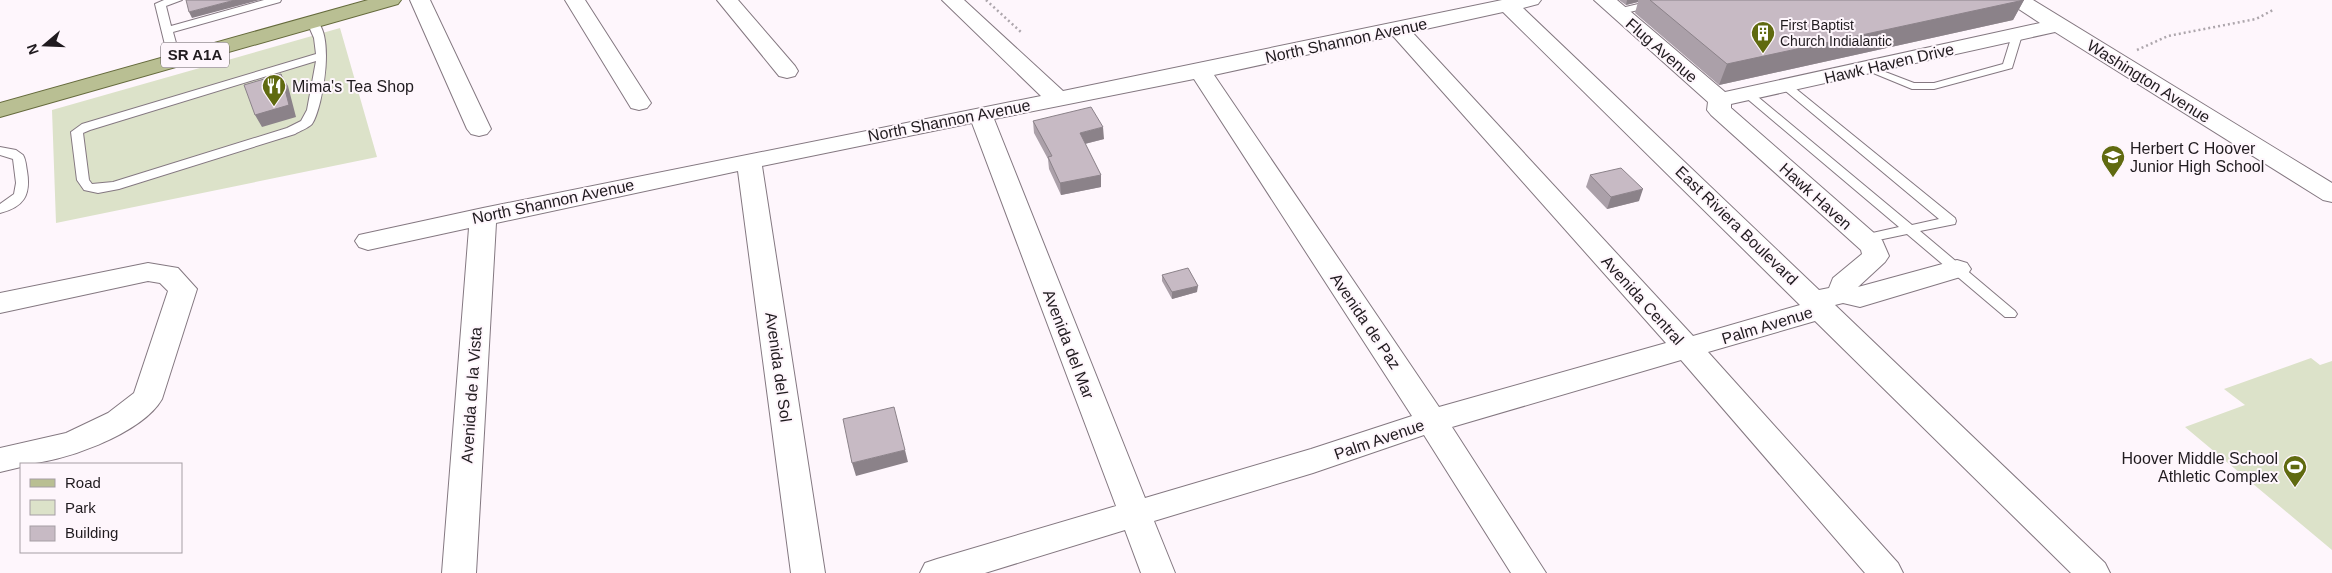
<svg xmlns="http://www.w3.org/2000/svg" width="2332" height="573" viewBox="0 0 2332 573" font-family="Arial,sans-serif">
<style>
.green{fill:#dce2c9}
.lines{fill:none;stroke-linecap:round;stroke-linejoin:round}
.service-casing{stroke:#847881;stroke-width:2}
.minor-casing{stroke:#847881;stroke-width:2}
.primary-casing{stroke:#656a3c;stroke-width:2}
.path{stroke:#ada6ac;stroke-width:2.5;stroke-dasharray:2 3;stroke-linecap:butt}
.service{fill:#fff;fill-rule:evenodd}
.minor{fill:#fff;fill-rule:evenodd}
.primary{fill:#b9bf93;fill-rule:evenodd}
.wall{fill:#aba0a9}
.shaded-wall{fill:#8b8289}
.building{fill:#c7bac4;stroke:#8b8289}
.labels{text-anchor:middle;stroke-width:4;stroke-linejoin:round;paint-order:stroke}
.far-poi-label{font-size:14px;fill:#201b1f;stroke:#fef6fc;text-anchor:start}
.shield{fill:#fef6fc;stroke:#635d61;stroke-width:1}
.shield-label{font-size:15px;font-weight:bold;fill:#201b1f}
.street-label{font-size:16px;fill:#201b1f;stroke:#fef6fc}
.poi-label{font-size:16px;fill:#201b1f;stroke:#fef6fc;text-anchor:start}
</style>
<rect width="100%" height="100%" fill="#fef6fc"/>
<path class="green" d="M340,28L377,157L56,223L52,110Z
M2311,358L2320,365L2332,361V550L2185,427L2245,405L2224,389Z"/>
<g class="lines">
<g class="service-casing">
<path id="service" d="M164,0H182L166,6L171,26L264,0H281L280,2L173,32L181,61L175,64L169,61L155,4Z
M1655,0H1673L1672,2L1617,15L1612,12L1613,10Z
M312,19C337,25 323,108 312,124C308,128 300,131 295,134L119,189L98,193L84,190L77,180L71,132L82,124L316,54L314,38L307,22ZM316,61L307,110L301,121L287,128L113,182L92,184L89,180L83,133L90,130Z
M2017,32L2022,35L2012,68L1934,89H1912L1861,68L1867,65L1914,83H1934L2003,64L2012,35Z
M1786,83L1790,84L1955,218L1956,221L1955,224L1920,231L2015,311L2017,314L2015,317H2005L1907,234L1864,243L1859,242L1857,239L1859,236L1899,227L1744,96L1742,94L1744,92H1752L1912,225L1939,219L1782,88L1780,86Z
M0,147L16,150L23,155C26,160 26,166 27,171C31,195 24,207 0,213V204L14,194L16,183L13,159L0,155Z"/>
</g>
<g class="minor-casing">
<path id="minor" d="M410,0H430L491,129L487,134L479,136L471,134L467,129Z
M565,0H585L651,103L647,108L639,110L631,108Z
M717,0H738L795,66L798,71L795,76L787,78L779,76Z
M942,0H964L1063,91L1502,0H1541L1538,4L1523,8L1819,290L1829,288L1833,278L1862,254L1861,250L1711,115L1707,110L1708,102L1594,0H1617L1725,92L2040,23L2011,4L2008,0H2033L2332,183V202L2323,200L2055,32L1731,104V108L1882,240L1889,256L1885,262L1858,287L1957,260L1967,263L1971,269L1967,275L1860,307L1843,303L1835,305L2105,563L2110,573H2071L1815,321L1708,352L1898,563L1903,573H1865L1681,360L1452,427L1546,573H1511L1424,435L1313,473L1154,521L1175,573H1141L1125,530L985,573H920L925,563L937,559L1116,506L972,123L762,166L825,573H791L738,171L496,223L476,573H442L469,228L368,250L359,247L355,241L359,235L483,208L1041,96ZM1503,12L1800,305L1693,336L1412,32ZM1393,36L1666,343L1439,407L1214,75ZM1194,79L1412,416L1311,449L1145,498L994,119Z
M148,263L178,268L197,289L162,399C142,434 60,464 21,464V467L0,472V448L66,433L108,413L134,393L168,291L160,283L148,281L0,313V293Z"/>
</g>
<g class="primary-casing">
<path id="primary" d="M368,0H401L398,4L0,117V103Z"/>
</g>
<path class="path" d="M986,0L1022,33
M2137,50L2168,36L2256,19L2273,10"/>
<use href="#service" class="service"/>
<use href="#minor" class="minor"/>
<use href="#primary" class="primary"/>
</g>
<path class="wall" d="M1619,0H2024L2013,20L1719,85L1635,13L1638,2L1626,5Z
M1033,121L1104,139L1085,144L1101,175V187L1061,195L1049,169L1048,159L1034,133Z
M1590,175L1639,201L1607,209L1586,187Z
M1162,275L1197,292L1172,299L1162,281Z"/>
<path class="shaded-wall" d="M235,0H260L192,18L189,12Z
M1627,0H1638V2L1626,5Z
M2024,0L2013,20L1719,85L1727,64Z
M281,74L288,86L296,117L262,127L255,115Z
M1103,127L1104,139L1080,145V133Z
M1101,175V187L1061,195L1060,183Z
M1643,189L1639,201L1607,209L1611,197Z
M1198,286L1197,292L1172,299V292Z
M905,450L908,462L856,476L852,463Z"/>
<path class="building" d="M186,0H235L189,12Z
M1650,0H2024L1727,64Z
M281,74L289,105L255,115L244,85Z
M1091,107L1103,127L1080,133L1101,175L1060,183L1048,157L1052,156L1033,121Z
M1621,168L1643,189L1611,197L1590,175Z
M1188,268L1198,286L1172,292L1162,275Z
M894,407L905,450L852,463L843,419Z"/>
<defs>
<g id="building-pin" transform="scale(1.25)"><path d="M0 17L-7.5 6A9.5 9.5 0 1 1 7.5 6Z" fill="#606a10" stroke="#fef6fc"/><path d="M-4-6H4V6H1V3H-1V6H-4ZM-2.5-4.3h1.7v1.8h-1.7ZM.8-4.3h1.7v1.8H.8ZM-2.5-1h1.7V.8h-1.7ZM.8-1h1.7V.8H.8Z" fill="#fff"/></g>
<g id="restaurant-pin" transform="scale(1.25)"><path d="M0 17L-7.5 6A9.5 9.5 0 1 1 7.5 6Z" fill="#606a10" stroke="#fef6fc"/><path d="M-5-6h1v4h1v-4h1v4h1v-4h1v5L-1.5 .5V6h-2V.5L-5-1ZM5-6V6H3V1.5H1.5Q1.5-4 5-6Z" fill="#fff"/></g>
<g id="school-pin" transform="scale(1.25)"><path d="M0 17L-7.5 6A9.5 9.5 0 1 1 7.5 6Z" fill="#606a10" stroke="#fef6fc"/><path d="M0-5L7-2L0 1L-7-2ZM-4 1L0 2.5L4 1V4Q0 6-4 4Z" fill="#fff"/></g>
<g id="stadium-pin" transform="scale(1.25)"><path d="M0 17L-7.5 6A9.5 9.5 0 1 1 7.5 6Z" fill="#606a10" stroke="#fef6fc"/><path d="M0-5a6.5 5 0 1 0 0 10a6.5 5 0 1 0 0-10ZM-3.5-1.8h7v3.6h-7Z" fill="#fff"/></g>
</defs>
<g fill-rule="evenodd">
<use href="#building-pin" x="1763" y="33"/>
<use href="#restaurant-pin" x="274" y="86"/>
<use href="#school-pin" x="2113" y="157"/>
<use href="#stadium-pin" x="2295" y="467"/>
</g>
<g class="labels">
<g class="far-poi-label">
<text x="1780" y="30">First Baptist<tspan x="1780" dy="16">Church Indialantic</tspan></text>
</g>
<rect class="shield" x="161" y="42.5" width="68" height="25" rx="4"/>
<g class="shield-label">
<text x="195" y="60">SR A1A</text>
</g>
<g class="street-label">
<text transform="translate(1346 40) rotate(-12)" y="6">North Shannon Avenue</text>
<text transform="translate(1662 50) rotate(41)" y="6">Flug Avenue</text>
<text transform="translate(1889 63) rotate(-13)" y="6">Hawk Haven Drive</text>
<text transform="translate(2149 81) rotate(32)" y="6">Washington Avenue</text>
<text transform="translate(949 120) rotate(-11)" y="6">North Shannon Avenue</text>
<text transform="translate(1816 196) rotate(42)" y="6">Hawk Haven</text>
<text transform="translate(553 201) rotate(-12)" y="6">North Shannon Avenue</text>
<text transform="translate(1737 225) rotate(44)" y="6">East Riviera Boulevard</text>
<text transform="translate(1643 300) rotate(48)" y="6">Avenida Central</text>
<text transform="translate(1366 321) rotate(56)" y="6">Avenida de Paz</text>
<text transform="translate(1767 325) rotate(-17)" y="6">Palm Avenue</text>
<text transform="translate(1069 344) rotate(69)" y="6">Avenida del Mar</text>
<text transform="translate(779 367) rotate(82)" y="6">Avenida del Sol</text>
<text transform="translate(471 395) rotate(-86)" y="6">Avenida de la Vista</text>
<text transform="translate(1379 439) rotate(-19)" y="6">Palm Avenue</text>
</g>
<g class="poi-label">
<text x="292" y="92">Mima's Tea Shop</text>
<text x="2130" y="154">Herbert C Hoover<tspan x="2130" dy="18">Junior High School</tspan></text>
<text x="2278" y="464" text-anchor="end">Hoover Middle School<tspan x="2278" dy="18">Athletic Complex</tspan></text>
</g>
</g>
<rect x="20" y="463" width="162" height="90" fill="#fef6fc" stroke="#a59ea4"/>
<rect x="30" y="479" width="25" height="8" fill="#b9bf93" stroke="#a59ea4"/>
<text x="65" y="488" font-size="15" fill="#201b1f">Road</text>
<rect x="30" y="500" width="25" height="15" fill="#dce2c9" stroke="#a59ea4"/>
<text x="65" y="513" font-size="15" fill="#201b1f">Park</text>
<rect x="30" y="526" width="25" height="15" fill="#c7bac4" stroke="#a59ea4"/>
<text x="65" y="538" font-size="15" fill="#201b1f">Building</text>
<g transform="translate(45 45) rotate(251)" stroke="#fef6fc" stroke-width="4" paint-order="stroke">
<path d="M0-4L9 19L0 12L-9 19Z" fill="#201b1f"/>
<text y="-8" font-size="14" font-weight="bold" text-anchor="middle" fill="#201b1f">N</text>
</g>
</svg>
